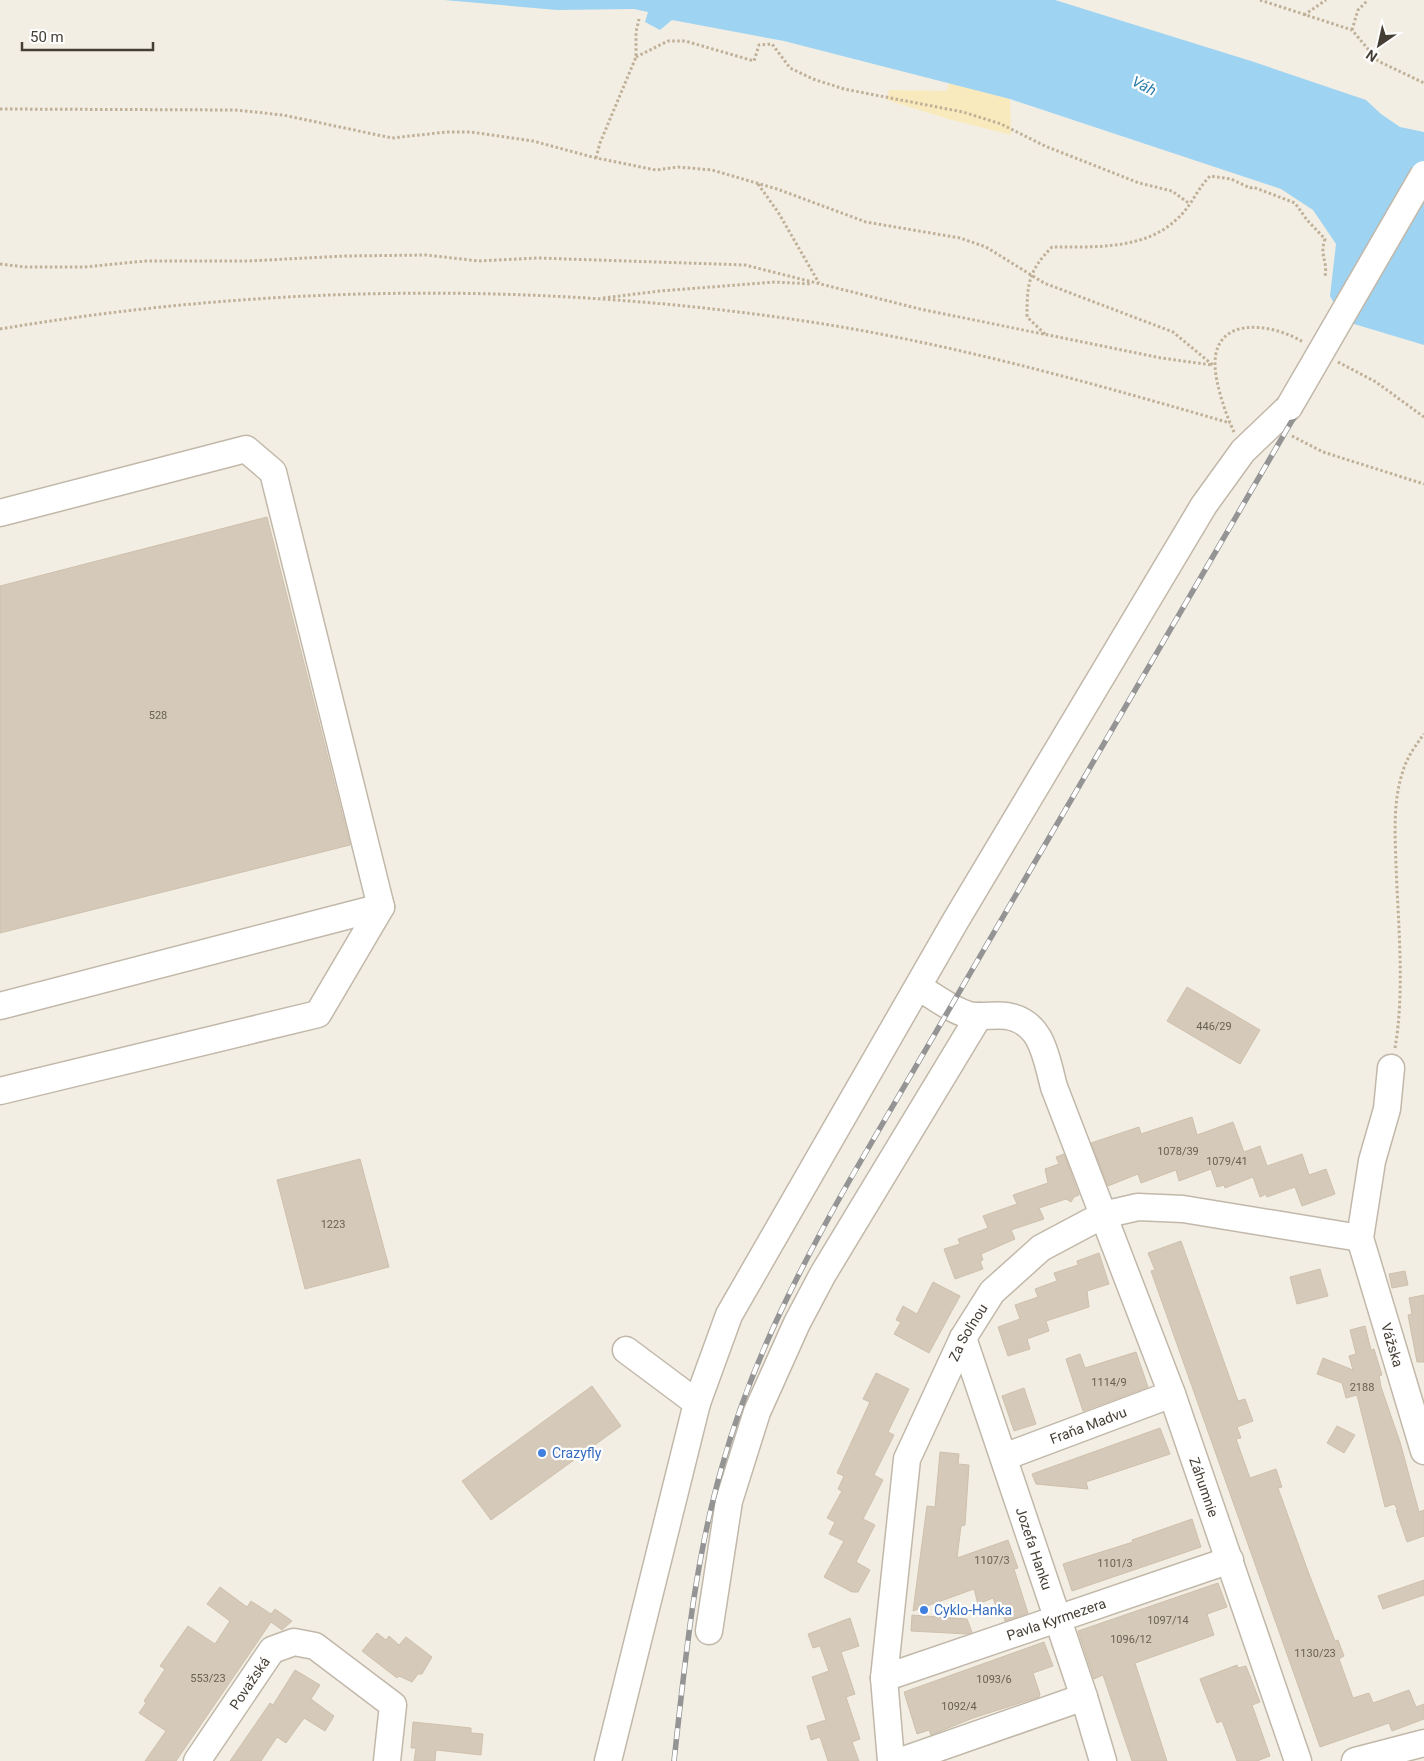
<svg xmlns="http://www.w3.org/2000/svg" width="1424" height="1761" viewBox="0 0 1424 1761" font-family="Roboto,sans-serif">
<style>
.sand{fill:#f9eabe}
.water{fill:#9ed3f2}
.building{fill:#d5c9b9;stroke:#cfc0ac}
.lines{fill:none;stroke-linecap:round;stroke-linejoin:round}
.minor-casing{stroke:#c1b8a9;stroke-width:29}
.path{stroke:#c0b097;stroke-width:3;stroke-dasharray:2.5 2.5;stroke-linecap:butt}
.minor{stroke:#fff;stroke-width:26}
.rail-casing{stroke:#949494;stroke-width:5.5}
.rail{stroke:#fff;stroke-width:4;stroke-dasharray:11;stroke-linecap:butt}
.minor-bridge-casing{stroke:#c1b8a9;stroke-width:29;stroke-linecap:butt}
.minor-bridge{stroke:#fff;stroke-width:26}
.shop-dot{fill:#3f7fe0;stroke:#fff;stroke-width:2}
.labels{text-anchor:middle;stroke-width:4.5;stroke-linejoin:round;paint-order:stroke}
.number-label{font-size:11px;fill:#696155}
.street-label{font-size:14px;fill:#453e34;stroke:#fff}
.shop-label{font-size:14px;fill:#366cbe;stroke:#fff;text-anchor:start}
.water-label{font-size:15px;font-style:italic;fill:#297aab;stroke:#fff}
</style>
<rect width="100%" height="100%" fill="#f3eee4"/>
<path class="sand" d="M949,83L1010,99L1011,135L948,119L887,100L889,90L947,91Z"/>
<path class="water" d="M444,0H1055L1251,61L1366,100L1381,114L1400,127L1424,132V345L1344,321L1330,296L1336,244L1313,210L1281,189L1010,99L784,41L672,20L660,30L645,22L648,12L634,9L557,10Z"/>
<path class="building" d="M267,517L350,845L0,933V586Z
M1187,987L1260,1030L1240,1064L1167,1021Z
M1192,1117L1197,1135L1233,1122L1244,1152L1260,1146L1267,1166L1302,1154L1309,1175L1326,1169L1335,1194L1302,1206L1295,1187L1267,1197L1266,1194L1260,1197L1253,1177L1225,1188L1224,1185L1217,1187L1211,1169L1179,1181L1176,1170L1141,1183L1138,1174L1108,1186L1091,1143L1139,1127L1141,1134Z
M1064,1154L1079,1195L1074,1197L1071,1202L1066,1199L1039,1208L1044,1219L1011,1230L1015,1239L981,1254L983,1260L980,1261L983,1269L955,1279L944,1249L960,1244L958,1239L988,1228L983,1216L1017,1204L1013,1195L1048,1183L1045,1169L1059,1164L1056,1157Z
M360,1159L389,1267L305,1289L277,1180Z
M1181,1241L1238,1401L1245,1399L1253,1421L1237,1427L1241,1438L1236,1439L1250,1478L1276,1469L1282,1487L1278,1488L1309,1574L1335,1641L1338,1640L1344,1656L1339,1659L1353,1698L1369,1693L1373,1703L1409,1690L1416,1707L1424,1704V1719L1392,1731L1389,1723L1320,1747L1151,1271L1155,1270L1148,1253Z
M1099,1253L1109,1284L1087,1291L1089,1307L1046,1321L1049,1331L1027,1339L1030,1349L1008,1356L998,1327L1020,1319L1015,1305L1038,1297L1035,1289L1057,1281L1054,1273L1078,1265L1077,1261Z
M1320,1269L1328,1296L1297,1304L1290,1277Z
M1405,1271L1408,1285L1392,1288L1389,1274Z
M933,1282L960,1296L929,1353L894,1334L901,1322L896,1320L903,1306L917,1314Z
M1424,1295V1362H1417L1408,1315L1412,1314L1409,1298Z
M1365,1326L1371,1350L1374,1349L1382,1375L1379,1376L1381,1387L1400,1442L1419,1512L1424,1510V1536L1407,1542L1396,1510H1398L1394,1504L1385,1507L1357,1395L1346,1398L1342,1383L1317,1374L1323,1358L1353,1370L1349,1356L1356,1354L1350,1330Z
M1136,1352L1148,1387L1083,1411L1066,1359L1080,1354L1085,1368Z
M876,1373L909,1389L888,1432L894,1435L874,1475L883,1480L863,1519L875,1525L856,1562L870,1570L858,1592H852L824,1577L844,1541L829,1534L835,1522L827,1518L842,1491L838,1489L844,1476L837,1473L870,1402L863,1399Z
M592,1386L621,1426L491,1520L462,1481Z
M1024,1388L1036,1424L1014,1431L1002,1396Z
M1337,1426L1355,1435L1344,1453L1327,1443Z
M1160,1428L1170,1454L1086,1482L1088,1489L1036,1484L1032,1474Z
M940,1452L959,1454L958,1464L969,1465L965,1525L961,1526L957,1558L1008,1540L1018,1568L1014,1569L1028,1613L1005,1621L1001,1607L996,1606L993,1598L978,1604L974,1589L913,1611L927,1506L935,1507Z
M1192,1519L1201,1547L1072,1591L1063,1564L1133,1542L1132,1540Z
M1424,1580V1595L1383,1609L1378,1596Z
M1218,1583L1227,1607L1207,1614L1214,1635L1135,1663L1167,1761H1132L1103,1675L1094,1679L1078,1631Z
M220,1587L247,1607L251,1601L271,1614L275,1609L292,1621L282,1630L271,1622L176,1761H145L166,1731L139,1713L146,1703L144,1701L165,1669L160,1666L188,1626L215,1644L230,1621L207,1604Z
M912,1615L967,1619L972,1632L967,1634L911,1631Z
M850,1618L859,1646L841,1652L855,1694L846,1697L860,1739L852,1742L859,1761H828L820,1737L811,1740L807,1726L826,1720L812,1677L829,1671L820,1646L813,1648L808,1634Z
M377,1633L386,1640L389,1636L399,1645L406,1637L432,1657L422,1674H418L412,1682L399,1676L397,1678L362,1651Z
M1044,1642L1053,1666L1033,1673L1040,1694L1039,1697L973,1718L931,1735L929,1730L917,1734L904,1692Z
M1237,1665L1238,1668L1246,1666L1260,1702L1252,1705L1270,1756L1257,1761H1237L1222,1721L1217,1723L1200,1679Z
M295,1670L320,1685L311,1699L334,1716L325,1731L304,1718L286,1743L277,1737L261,1761H230L270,1703L273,1705Z
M413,1722L471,1728V1733L483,1734L481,1755L436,1750L435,1761H414L416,1748H411Z"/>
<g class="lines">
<g class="minor-casing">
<g id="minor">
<path d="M0,513L246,449L273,472L381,907L318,1014L0,1091"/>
<path id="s1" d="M918,987C934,996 951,1010 969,1015C981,1018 994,1014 1007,1016C1043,1022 1046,1058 1054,1087L1172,1394L1298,1761"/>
<path d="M0,1006L381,907"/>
<path id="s2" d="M1391,1068L1387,1109L1372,1161L1360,1238L1424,1451"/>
<path id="s3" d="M963,1338L1084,1697L1103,1761"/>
<path d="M626,1350L697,1403"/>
<path id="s4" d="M1004,1457L1172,1394"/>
<path d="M709,1631L729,1501L757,1412L797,1323L823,1274L979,1016"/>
<path id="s5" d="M884,1678L1230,1560"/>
<path id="s6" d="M197,1761L272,1650L294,1642L315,1646L393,1705L387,1761"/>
<path d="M608,1761L697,1403L729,1315L956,920L1204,505L1243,451L1289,407"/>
<path id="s7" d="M891,1761L884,1678L907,1459L963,1338L992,1292L1041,1248L1103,1215L1138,1207L1183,1209L1360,1238"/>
<path d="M901,1761L1084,1697"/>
<path d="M1355,1761L1424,1743"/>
</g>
</g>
<path class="path" d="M1260,0L1352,30L1378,61L1424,83
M1304,15L1326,0
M1352,30L1358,10L1368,0
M636,57L668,41H685L754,61L759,45L772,44L790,68L813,79L844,89L963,112L1001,124L1045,146L1139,183L1172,191L1190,204
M0,109L235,110L283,115L392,138L447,132H471L533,141L596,158L656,170L678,167L712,170L777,189L866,222L960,238L986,247L1044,283L1173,332L1214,366
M596,158L600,143L636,57V32L639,19
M758,184L778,212L819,283
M0,264L25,267H84L146,261H248L345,256L426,255L479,261L538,258L745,265L920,309L1161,358L1212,365
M603,298L660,291L775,282L811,284
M0,329C267,284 543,281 811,322C954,344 1092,383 1230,423
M1045,334L1027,317C1027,285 1028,271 1052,247C1094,247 1145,250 1177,219C1191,207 1197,189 1210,176L1231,179L1250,188L1253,187L1295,203L1307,220L1325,239C1319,257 1328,259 1325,277
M1338,362L1376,382L1424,417
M1234,432C1226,415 1215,383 1215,364C1215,314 1274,324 1303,342
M1292,436L1323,452L1424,484
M1395,1048C1405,991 1398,922 1396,865C1395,835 1393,803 1402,774C1406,759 1415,746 1424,734"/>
<use href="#minor" class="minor"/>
<g class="rail-casing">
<path id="rail" d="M674,1761C685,1663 694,1565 721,1470C749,1368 796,1275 848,1183L1424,194"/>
</g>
<use href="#rail" class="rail"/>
<g class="minor-bridge-casing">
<path id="minor-bridge" d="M1289,407L1424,174"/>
</g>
<use href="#minor-bridge" class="minor-bridge"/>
</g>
<g class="shop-dot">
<circle cx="542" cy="1453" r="5"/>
<circle cx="924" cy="1610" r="5"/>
</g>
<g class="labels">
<g class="number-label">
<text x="158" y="719">528</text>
<text x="1214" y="1030">446/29</text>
<text x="1178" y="1155">1078/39</text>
<text x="1227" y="1165">1079/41</text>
<text x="333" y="1228">1223</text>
<text x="1109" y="1386">1114/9</text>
<text x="1362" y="1391">2188</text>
<text x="992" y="1564">1107/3</text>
<text x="1115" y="1567">1101/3</text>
<text x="1168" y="1624">1097/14</text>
<text x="1131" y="1643">1096/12</text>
<text x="1315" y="1657">1130/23</text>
<text x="208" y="1682">553/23</text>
<text x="994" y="1683">1093/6</text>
<text x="959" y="1710">1092/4</text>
</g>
<g class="street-label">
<text dy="5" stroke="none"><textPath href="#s7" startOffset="444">Za Soľnou</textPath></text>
<text dy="5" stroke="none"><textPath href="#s2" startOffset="285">Vážska</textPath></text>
<text dy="5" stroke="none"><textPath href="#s4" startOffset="90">Fraňa Madvu</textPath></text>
<text dy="5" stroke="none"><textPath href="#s1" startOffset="615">Záhumnie</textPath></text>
<text dy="5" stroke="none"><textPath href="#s3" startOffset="222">Jozefa Hanku</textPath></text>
<text dy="5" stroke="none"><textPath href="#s5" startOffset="182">Pavla Kyrmezera</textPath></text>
<text dy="5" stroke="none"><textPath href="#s6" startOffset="94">Považská</textPath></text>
</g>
<g class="shop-label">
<text x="552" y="1458">Crazyfly</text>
<text x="934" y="1615">Cyklo-Hanka</text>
</g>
<g class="water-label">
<text transform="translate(1144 86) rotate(27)" y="5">Váh</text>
</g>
</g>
<g transform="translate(1379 45) rotate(214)" stroke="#ffffff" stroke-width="4" paint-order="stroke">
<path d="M0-4L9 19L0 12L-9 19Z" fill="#453e34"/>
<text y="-8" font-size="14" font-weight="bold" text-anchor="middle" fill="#453e34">N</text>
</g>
<path d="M22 42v8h131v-8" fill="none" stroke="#453e34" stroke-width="2.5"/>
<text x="30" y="42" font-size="15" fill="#453e34" stroke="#ffffff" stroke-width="4" paint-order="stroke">50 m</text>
</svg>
